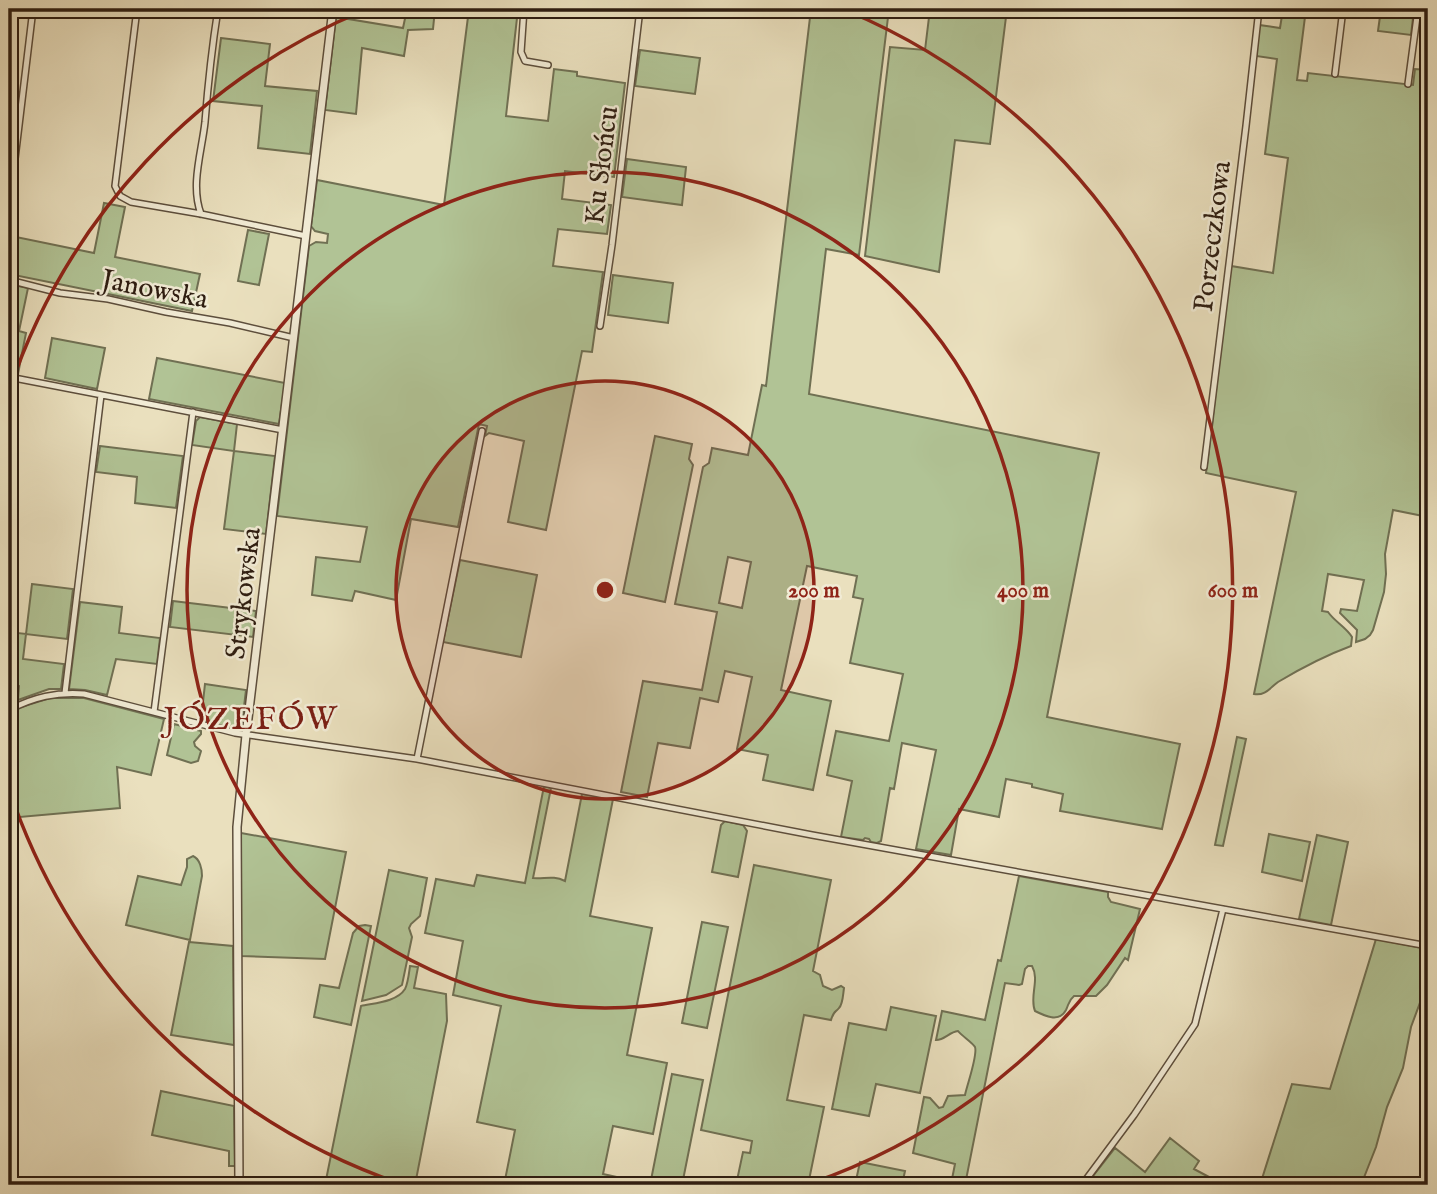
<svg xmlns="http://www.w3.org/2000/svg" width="1437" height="1194" viewBox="0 0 1437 1194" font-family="'IM FELL English',serif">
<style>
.green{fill:#b1c395;stroke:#707053;stroke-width:2;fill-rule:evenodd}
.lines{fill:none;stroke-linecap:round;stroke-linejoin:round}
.minor-casing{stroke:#5d4e3c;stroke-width:8}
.tertiary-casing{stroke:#5d4e3c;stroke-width:10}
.minor{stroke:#f1ebd5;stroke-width:5}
.tertiary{stroke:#f1ebd5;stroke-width:7}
.ring{fill:none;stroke:#8f2418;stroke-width:3.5}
.labels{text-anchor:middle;stroke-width:5;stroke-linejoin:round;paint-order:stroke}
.street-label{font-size:28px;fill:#2e1d11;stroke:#f1ebd5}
.quarter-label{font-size:32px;letter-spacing:2px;fill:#7a1f14;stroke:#f1ebd5}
.centre{fill:#8f2418;stroke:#f1ebd5;stroke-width:3.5}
.ring-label{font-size:21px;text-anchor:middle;font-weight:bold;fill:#8f2418;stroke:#f1ebd5;stroke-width:5;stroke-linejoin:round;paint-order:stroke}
</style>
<rect width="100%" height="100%" fill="#eae0be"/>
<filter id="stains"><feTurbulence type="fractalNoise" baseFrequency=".00286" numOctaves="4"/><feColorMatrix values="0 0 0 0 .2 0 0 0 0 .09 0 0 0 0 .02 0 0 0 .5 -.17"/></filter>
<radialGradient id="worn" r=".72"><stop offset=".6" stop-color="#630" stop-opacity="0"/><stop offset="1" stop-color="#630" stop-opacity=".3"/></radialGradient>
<path class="green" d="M407,9H435L433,29L408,30L404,56L362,48L356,114L325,110L336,17L403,28Z
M469,9H518L506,116L548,121L554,69L577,72V76L625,83L614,177L565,171L562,199L611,205L607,234L558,229L553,266L603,272L592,352L582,351L546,530L508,522L524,441L489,433L485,436L487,426L479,424L458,527L411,519L396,600L355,591L352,601L312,595L316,557L360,562L367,527L277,516L309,246L316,242L327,243L328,234L315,231L311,226L317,180L444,205Z
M811,9H889L859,255L826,249L809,394L1099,453L1047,717L1180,744L1162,829L1060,811L1063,794L1032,787V784L1006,779L999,817L959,809L951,855L916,849L936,750L902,743L894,789L890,788L881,841L877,843L871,842L869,839L865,838L863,840L841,837L852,781L827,775L836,731L889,741L903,674L850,663L863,599L853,597L857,576L807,566L781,690L831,701L813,790L763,780L768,755L737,749L752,677L725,671L718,702L700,698L690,748L658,743L647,797L621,792L643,681L702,690L717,612L675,604L703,467L709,463L712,448L748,455L762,385L766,386ZM728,557L751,562L742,608L719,603Z
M930,9H1007L990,144L955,140L939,272L865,256L890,47L925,50Z
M1283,9H1306L1297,80L1307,81L1308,73L1413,85L1415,69L1428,70V517L1393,510L1385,554L1386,574L1384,592L1373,630L1370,635L1365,639L1356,642L1357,630L1340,613L1341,609L1357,611L1364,580L1328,574L1322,611L1328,612C1335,622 1346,627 1352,637L1351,646C1324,656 1303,667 1278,682C1270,688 1265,696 1254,694L1296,492L1206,473L1231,266L1273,273L1288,158L1265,154L1277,59L1256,56L1259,25L1280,28Z
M1381,9H1414L1411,35L1378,31Z
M221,38L270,44L265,86L317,91L310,154L258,148L262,106L213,101Z
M640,50L700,58L695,94L635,86Z
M627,159L686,167L682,205L622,197Z
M9,203L13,204L11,236L94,253L104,203L125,207L115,257L200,274L192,311L9,274Z
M248,230L269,234L259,285L238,281Z
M613,275L673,283L668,323L608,315Z
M9,284L28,288L19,331L26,333L18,374L9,372Z
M52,338L105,348L97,389L45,378Z
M157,358L285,383L279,424L149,399Z
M200,417L237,424L234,451L275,456L266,534L224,529L234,451L192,445L196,421Z
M655,436L692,444L689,459L693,465L665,602L623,593Z
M100,446L183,456L176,508L135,503L137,477L96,472Z
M460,560L537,575L521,657L443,642Z
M32,584L73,589L67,639L26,634L23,659L64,664L61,689H49L18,700L19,686L9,684V632L26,634Z
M173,601L256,611L253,637L170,627Z
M80,602L122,607L119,633L160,638L157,664L116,659L107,695L85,690L69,689Z
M205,684L246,690L242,723L235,729L201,720Z
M50,698H84L164,719L151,775L117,767L120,808L9,818V714L18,708Z
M174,724L201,731V734L194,742L195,746L201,751L198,761L191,763L167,755Z
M1237,737L1246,739L1223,846L1215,845Z
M544,786L551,788L533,878C545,879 553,875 565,881L582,794L613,799L590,916L652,928L627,1055L667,1063L653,1134L613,1126L603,1174L644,1183L643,1185H504L515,1130L477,1122L501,1006L453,995L463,941L425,933L436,879L474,886L477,875L525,883Z
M725,821L743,825L747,831L738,877L712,872L721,825Z
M241,833L346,852L325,959L241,956Z
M1269,834L1310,842L1302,881L1262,872Z
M1317,835L1348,842L1331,925L1299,919Z
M193,856C200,859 202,869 202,876L190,940L126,925L138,876L181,885L187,867V859Z
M754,865L831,880L813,971L820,975L823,986L832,990L841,986L844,988C843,994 843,1004 839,1008C835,1013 834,1010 831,1020L804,1015L787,1100L824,1107L808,1185H736L743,1152L750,1153L752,1141L701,1130Z
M389,870L427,878L420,916L411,924L409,928L412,937L402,985L386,995L362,1001Z
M1019,876L1108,892V897L1111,902L1140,909L1128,960L1125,958L1107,985L1096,996H1074C1068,1001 1069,1004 1066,1010C1059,1023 1045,1016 1035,1011C1029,997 1040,980 1032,966H1028L1025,969L1022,984L1019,985L1005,983L966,1180L952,1179L955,1164L913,1153L924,1097L930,1098L939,1108L943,1107L948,1096L965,1095C967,1085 978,1055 975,1047C973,1043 962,1036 958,1031C949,1032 945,1040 936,1040L942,1011L985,1020L998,960L1001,961Z
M702,922L728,927L707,1028L682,1023Z
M365,925L371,926L351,1025L314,1017L320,985L339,988L353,933L359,926Z
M1376,939L1428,949V981L1411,1027L1403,1068L1387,1107L1376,1147L1361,1185H1260L1292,1084L1330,1089Z
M189,942L233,946L234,1045L171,1035Z
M410,966L418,967L414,988L446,994L447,1021L415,1185H325L361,1006C374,1003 397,1002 405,989C408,983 409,973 410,966Z
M891,1007L936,1016L920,1093L876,1084L869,1116L832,1109L849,1023L886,1030Z
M672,1074L703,1080L682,1185H650Z
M161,1091L234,1106L235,1166H229V1151L152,1135Z
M1170,1138L1199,1161L1194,1169L1224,1185H1086L1115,1148L1145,1172Z
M860,1162L905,1171L902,1185H855Z"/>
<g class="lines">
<g class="minor-casing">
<path id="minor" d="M137,9L115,186L120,196L131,202L201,214L306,236
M524,9L521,52L525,61L548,65
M1335,74L1343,9
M1408,84L1418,9
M10,200L33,9
M201,214C190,185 202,151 205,122C208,84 212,47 218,9
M9,280L60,293L108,299L166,312L230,323L294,338
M600,326L612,245L640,9
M9,377L283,430
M9,391L10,377
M1204,467L1246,126L1259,9
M65,693L101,395
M9,710C34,697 56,692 84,694L235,733L417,759L812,835L1428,946
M154,712L193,412
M417,759L482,431
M1082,1185L1134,1115L1195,1024L1223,909"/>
</g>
<g class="tertiary-casing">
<path id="tertiary" d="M239,1185L237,827L246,735L333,9"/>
</g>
<use href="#minor" class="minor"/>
<use href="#tertiary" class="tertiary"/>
</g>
<circle cx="605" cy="590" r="209" fill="#8f2418" fill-opacity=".12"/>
<g class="ring">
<circle cx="605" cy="590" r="209"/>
<circle cx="605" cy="590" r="418"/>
<path d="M401 1184A628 628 0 0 1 9 789M9 391A628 628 0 0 1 365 10M845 10A628 628 0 0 1 809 1184"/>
</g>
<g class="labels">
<g class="street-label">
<text transform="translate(600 165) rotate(-83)" y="10">Ku Słońcu</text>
<text transform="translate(1211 236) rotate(-83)" y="10">Porzeczkowa</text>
<text transform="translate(155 288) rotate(11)" y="10">Janowska</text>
<text transform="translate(242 593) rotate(-83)" y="10">Strykowska</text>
</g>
<g class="quarter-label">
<text x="251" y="729">JÓZEFÓW</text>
</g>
</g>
<circle cx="605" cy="590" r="10" class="centre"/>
<g class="ring-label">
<text x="814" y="597">200 m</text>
<text x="1023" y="597">400 m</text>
<text x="1233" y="597">600 m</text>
</g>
<rect width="1437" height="1194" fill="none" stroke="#eae0be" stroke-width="35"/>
<rect x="10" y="10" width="1416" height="1173" fill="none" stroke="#2e1d11" stroke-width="3.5"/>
<rect x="18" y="18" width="1402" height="1159" fill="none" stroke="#2e1d11" stroke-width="2"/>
<rect width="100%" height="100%" filter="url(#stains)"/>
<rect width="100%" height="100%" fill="url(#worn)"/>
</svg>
